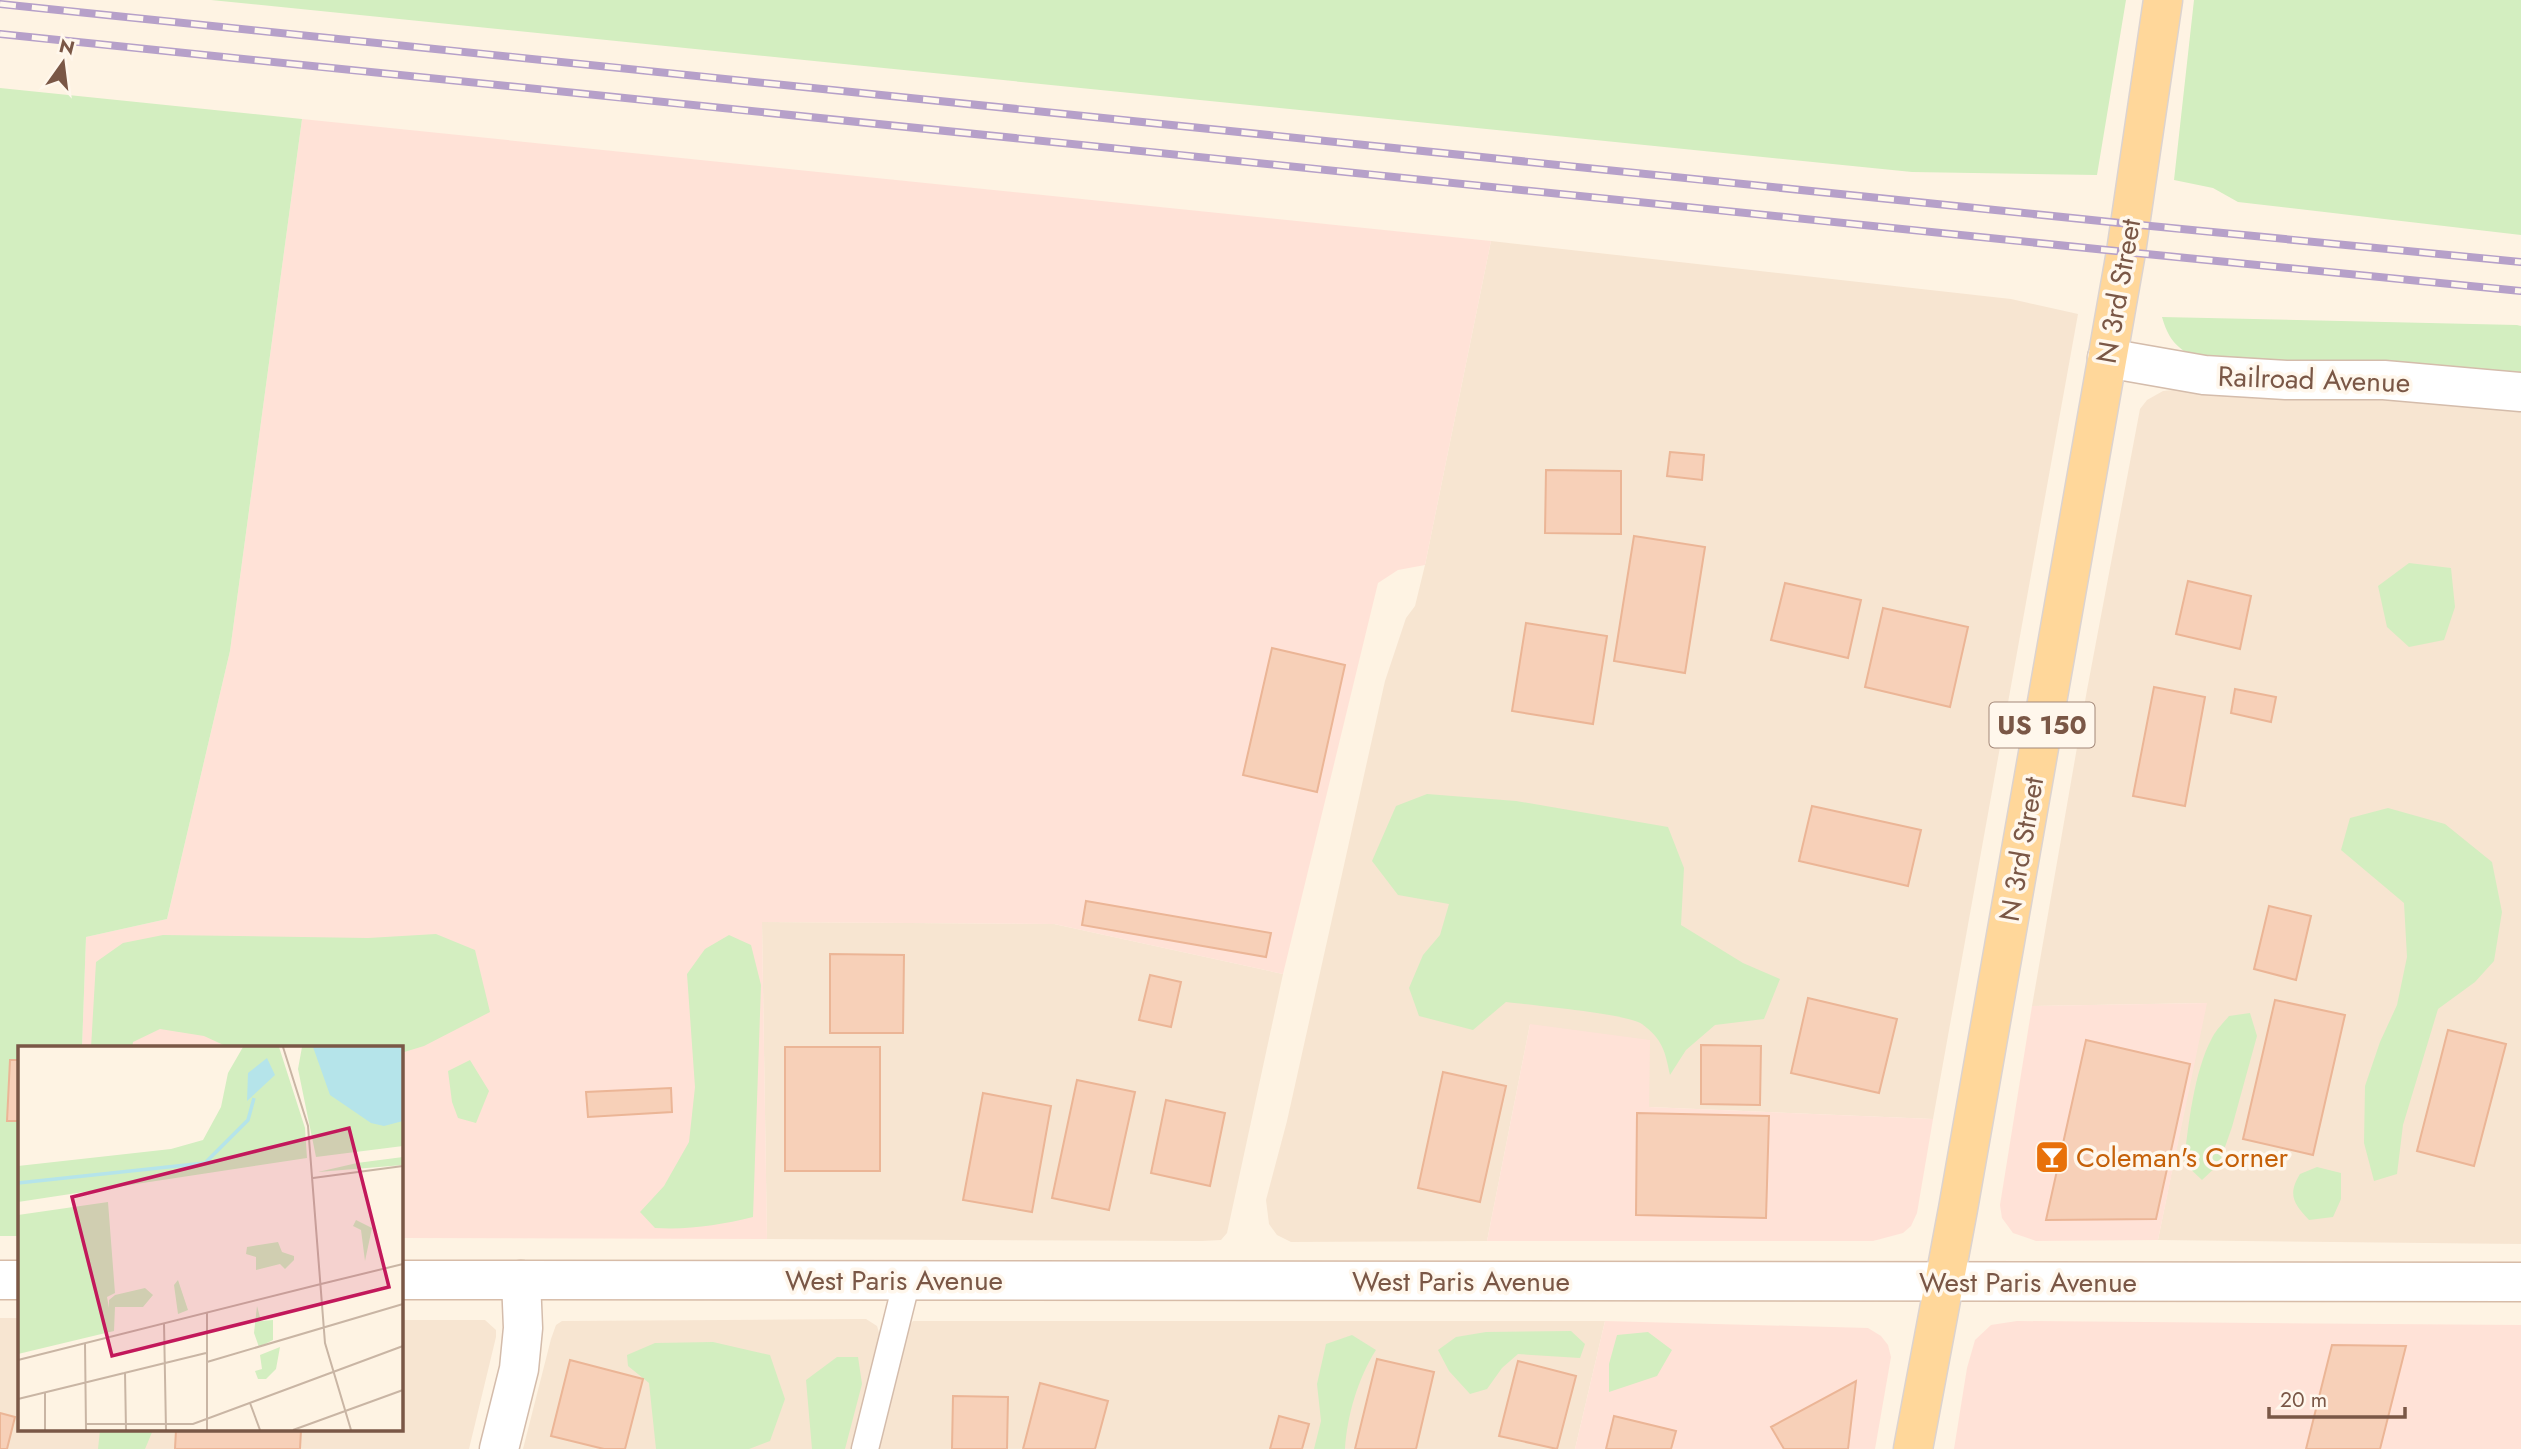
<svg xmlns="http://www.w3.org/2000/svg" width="2521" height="1449" viewBox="0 0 2521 1449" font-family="Jost,sans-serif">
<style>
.residential{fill:#f7e5d1}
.commercial{fill:#ffe2d7}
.green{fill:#d3eec0}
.building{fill:#f7d0b8;stroke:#ebb596;stroke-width:2}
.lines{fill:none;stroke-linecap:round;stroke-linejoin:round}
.lane-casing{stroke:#d4bcab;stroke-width:29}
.street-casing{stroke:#d4bcab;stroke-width:41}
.secondary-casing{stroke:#d7bca8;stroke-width:41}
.primary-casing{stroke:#dcd3cf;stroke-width:41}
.lane{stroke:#fff;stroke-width:26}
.street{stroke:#fff;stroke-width:38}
.secondary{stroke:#fff;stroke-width:38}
.primary{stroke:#ffd79a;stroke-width:38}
.rail-casing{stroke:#b6a0c9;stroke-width:8}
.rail{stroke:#fff7ec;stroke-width:5;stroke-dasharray:16;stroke-linecap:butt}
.labels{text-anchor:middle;stroke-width:7;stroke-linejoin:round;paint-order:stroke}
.shield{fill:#fff7ec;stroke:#a28778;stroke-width:2}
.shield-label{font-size:26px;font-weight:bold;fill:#7a5746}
.street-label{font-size:28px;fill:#7a5746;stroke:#fff7ec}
.food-label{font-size:28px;fill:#c56008;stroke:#fff7ec;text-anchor:start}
.inset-river{fill:none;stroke:#b5e4ea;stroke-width:3.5}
.inset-road{fill:none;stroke:#c9b5a4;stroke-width:2}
.view{fill:#c2185b;fill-opacity:0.15;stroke:#c2185b;stroke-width:3.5}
.inset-edge{fill:none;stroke:#7a5746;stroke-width:3.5}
</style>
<rect width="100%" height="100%" fill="#fef3e3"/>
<path class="residential" d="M1491,241L2011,299L2078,314L1933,1119L1649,1107L1530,1024L1487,1241L1291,1242L1277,1235L1269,1224L1266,1200L1287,1121L1385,681L1406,618L1415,606L1425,565Z
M2210,386L2521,406V1244L2158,1240L2206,1003L2032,1006L2087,690L2140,409L2147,400L2163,391Z
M762,922L1054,924L1283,974L1227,1233L1221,1240L1202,1241L767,1239Z
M0,1318H19V1430H401V1320H485L496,1330V1337L469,1449H0Z
M866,1319L877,1326L880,1336L854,1449H523L551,1339L556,1325L562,1321Z
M913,1321H1605L1575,1449H876L907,1329Z"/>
<path class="commercial" d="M302,119L1491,241L1425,565L1398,570L1378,583L1283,974L1054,924L762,922L767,1239L401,1238V1048H82L86,937L167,919L230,651Z
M2207,1003L2158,1240L2036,1241L2013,1233L2002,1218L2000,1205L2032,1006Z
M1530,1024L1650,1040L1649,1107L1933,1119L1917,1213L1911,1226L1903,1233L1873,1241H1487Z
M1605,1321L1868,1328L1881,1336L1888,1345L1891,1357L1875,1449H1575Z
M2017,1321L2521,1325V1449H1954L1967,1368L1975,1340L1991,1325Z"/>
<path class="green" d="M211,0H2126L2097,175L1912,172Z
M2194,0H2521V235L2238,202L2213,188L2174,180Z
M0,88L302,119L230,651L167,919L86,937L82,1048H19V1236H0Z
M2162,317L2517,325L2521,326V377L2193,357C2175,346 2168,338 2162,317Z
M2409,563L2451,568L2455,607L2444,640L2409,647L2387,627L2378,586Z
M1427,794L1516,801L1668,827L1684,868L1681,925L1743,963L1780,979L1764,1019L1715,1025L1686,1050L1670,1075C1665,1051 1663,1040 1642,1024C1629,1014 1529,1005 1506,1002L1473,1030L1419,1016L1409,988L1423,955L1440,935L1449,904L1398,895L1372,861L1396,806Z
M2388,808L2445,824L2492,862L2502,912L2494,961L2475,982L2438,1009L2403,1125L2397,1174L2374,1181L2364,1143L2365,1086L2380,1042L2397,1005L2407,957L2404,903L2341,850L2350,818Z
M436,934L475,950L490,1012L424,1046L401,1053V1048H230L204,1036L160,1029L133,1042L132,1048H91L96,962L123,943L163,935L368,938Z
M729,935L751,945L761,985L753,1217C720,1225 690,1230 655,1228L640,1212L664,1186L689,1142L695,1087L687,974L705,949Z
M2250,1013L2257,1036L2232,1127L2219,1164L2202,1180L2184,1163C2188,1127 2194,1071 2212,1038C2216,1030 2223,1023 2229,1016Z
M470,1060L489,1091L476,1123L458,1118L452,1102L448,1071Z
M2317,1167L2341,1173V1199L2333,1217L2309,1220C2294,1204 2287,1195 2300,1174Z
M1571,1331L1585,1344L1580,1358L1518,1354L1502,1368L1487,1389L1470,1394L1449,1371L1438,1350L1456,1337L1486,1332Z
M1648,1332L1672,1350L1657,1376L1609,1392V1364L1617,1335Z
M1352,1335L1376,1350C1358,1378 1347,1416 1345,1449H1314L1321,1421L1317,1384L1326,1344Z
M713,1342L770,1355L785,1399L770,1441L749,1449H656L649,1383L628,1366L627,1355L655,1343Z
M837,1357H858L862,1384L845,1449H812L806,1380Z
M100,1430H153L145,1449H98Z"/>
<path class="building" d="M1670,452L1704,455L1702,480L1667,476Z
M1546,470L1621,471V534L1545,533Z
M1634,536L1705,547L1685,673L1614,661Z
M2188,581L2251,596L2240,649L2176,634Z
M1785,583L1861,600L1848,658L1771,640Z
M1883,608L1968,627L1950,707L1865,687Z
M1526,623L1607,636L1593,724L1512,711Z
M1272,648L1345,665L1317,792L1243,775Z
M2154,687L2205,697L2185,806L2133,796Z
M2235,689L2276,697L2271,722L2231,713Z
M1812,806L1921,830L1908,886L1799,861Z
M1086,901L1271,933L1266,957L1082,925Z
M2269,906L2311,916L2296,980L2254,969Z
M830,954L904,955L903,1033H830Z
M1150,975L1181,982L1171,1027L1139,1020Z
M1808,998L1897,1019L1879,1093L1791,1073Z
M2275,1000L2345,1015L2313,1155L2243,1139Z
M2448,1030L2506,1044L2474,1166L2417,1151Z
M2086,1040L2190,1064L2156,1219L2046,1220Z
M1701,1045L1761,1046L1760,1105L1701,1104Z
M785,1047H880V1171H785Z
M10,1060H19V1121H7Z
M1443,1072L1506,1086L1480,1202L1418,1188Z
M1077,1080L1135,1092L1109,1210L1052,1198Z
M671,1088L672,1112L588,1117L586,1092Z
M983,1093L1051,1106L1032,1212L963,1200Z
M1166,1100L1225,1113L1210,1186L1151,1173Z
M1637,1113L1769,1116L1766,1218L1636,1215Z
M2332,1345L2406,1346L2380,1449H2306Z
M1377,1359L1434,1372L1416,1449H1355Z
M570,1360L643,1379L625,1449H604L551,1436Z
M1518,1361L1576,1376L1557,1449L1499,1436Z
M1856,1381L1848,1449H1784L1771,1427Z
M1040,1383L1108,1401L1095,1449H1023Z
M953,1396L1008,1397L1007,1449H952Z
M0,1413L15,1417L7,1449H0Z
M1279,1416L1309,1424L1302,1449H1270Z
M1614,1416L1676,1431L1671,1449H1606Z
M176,1430H301L300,1449H175Z"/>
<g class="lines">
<g class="lane-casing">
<path id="lane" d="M865,1449L907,1280"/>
</g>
<g class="street-casing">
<path id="street" d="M2107,358L2204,375L2286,380H2384L2521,392
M499,1449L519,1369L523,1328L521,1280"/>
</g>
<g class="secondary-casing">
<path id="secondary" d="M0,1280H19
M401,1280L2521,1282"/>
</g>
<g class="primary-casing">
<path id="primary" d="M1913,1449L1958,1209L2126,252L2163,0"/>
</g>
<use href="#lane" class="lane"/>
<use href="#street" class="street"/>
<use href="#secondary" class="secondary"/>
<use href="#primary" class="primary"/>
<g class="rail-casing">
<path id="rail" d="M0,4L2130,224L2521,262
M0,34L2126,252L2521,291"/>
</g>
<use href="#rail" class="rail"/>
</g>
<defs>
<g id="bar-square" transform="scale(1.75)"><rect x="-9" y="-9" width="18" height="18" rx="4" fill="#e8710a" stroke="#fff7ec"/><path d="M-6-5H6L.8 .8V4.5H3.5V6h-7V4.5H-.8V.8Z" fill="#fff"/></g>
</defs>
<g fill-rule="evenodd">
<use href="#bar-square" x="2052" y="1157"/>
</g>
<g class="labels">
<rect class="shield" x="1989.5" y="702.5" width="105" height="45" rx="5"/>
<g class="shield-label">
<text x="2042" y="734">US 150</text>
</g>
<g class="street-label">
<text transform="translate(2118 291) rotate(-80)" y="10">N 3rd Street</text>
<text transform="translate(2314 379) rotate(2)" y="10">Railroad Avenue</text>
<text transform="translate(2021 849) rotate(-80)" y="10">N 3rd Street</text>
<text x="894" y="1290">West Paris Avenue</text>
<text x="1461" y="1291">West Paris Avenue</text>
<text x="2028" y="1292">West Paris Avenue</text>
</g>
<g class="food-label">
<text x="2076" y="1167">Coleman's Corner</text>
</g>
</g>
<g transform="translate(18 1046)">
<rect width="385" height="385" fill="#fef3e3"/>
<path d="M225,1H261L287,82L289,112L0,156V120L153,103L185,94L203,61L210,27ZM284,1H385V100L298,111L280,23ZM385,111V119L300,126L339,117ZM90,156L97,247L89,251L91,262V254L97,249L127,242L135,249L125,261H97L96,285L0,308V169ZM338,174L354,182L347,215L343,184L335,180ZM260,196L264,206L276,210V214L267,223L262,218L238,224V211L228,208L229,201ZM160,234L170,264L160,268L156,239ZM239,260L243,275L255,274V294L241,301L236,287ZM262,301L258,323L248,333H240L237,325L244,323L242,309Z" fill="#d3eec0"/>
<path d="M295,1H385V75L366,80L353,77L312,49ZM249,12L257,29L229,55L230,27Z" fill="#b5e4ea"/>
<path class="inset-river" d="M0,137L187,117L230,74L236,52"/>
<path class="inset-road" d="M265,1L290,80L307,297L333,384M295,132L385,120M303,238L385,218M189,267V384M146,277L148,384M67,297L68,384M0,314L303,238M189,316L385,258M107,326L108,384M0,353L188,307M232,357L242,384M68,378H175L385,300M27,384V346M275,384L385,344"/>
<path class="view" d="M331,82L371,241L94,310L54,151Z"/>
<rect width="385" height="385" class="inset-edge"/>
</g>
<g transform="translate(63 63) rotate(14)" stroke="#fff7ec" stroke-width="5" paint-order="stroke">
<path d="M0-5L12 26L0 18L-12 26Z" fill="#7a5746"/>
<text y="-10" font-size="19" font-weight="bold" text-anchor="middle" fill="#7a5746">N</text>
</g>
<path d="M2269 1407v10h136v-10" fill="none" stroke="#7a5746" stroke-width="3.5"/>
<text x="2280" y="1407" font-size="21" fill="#7a5746" stroke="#fff7ec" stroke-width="5" paint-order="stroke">20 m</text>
</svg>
